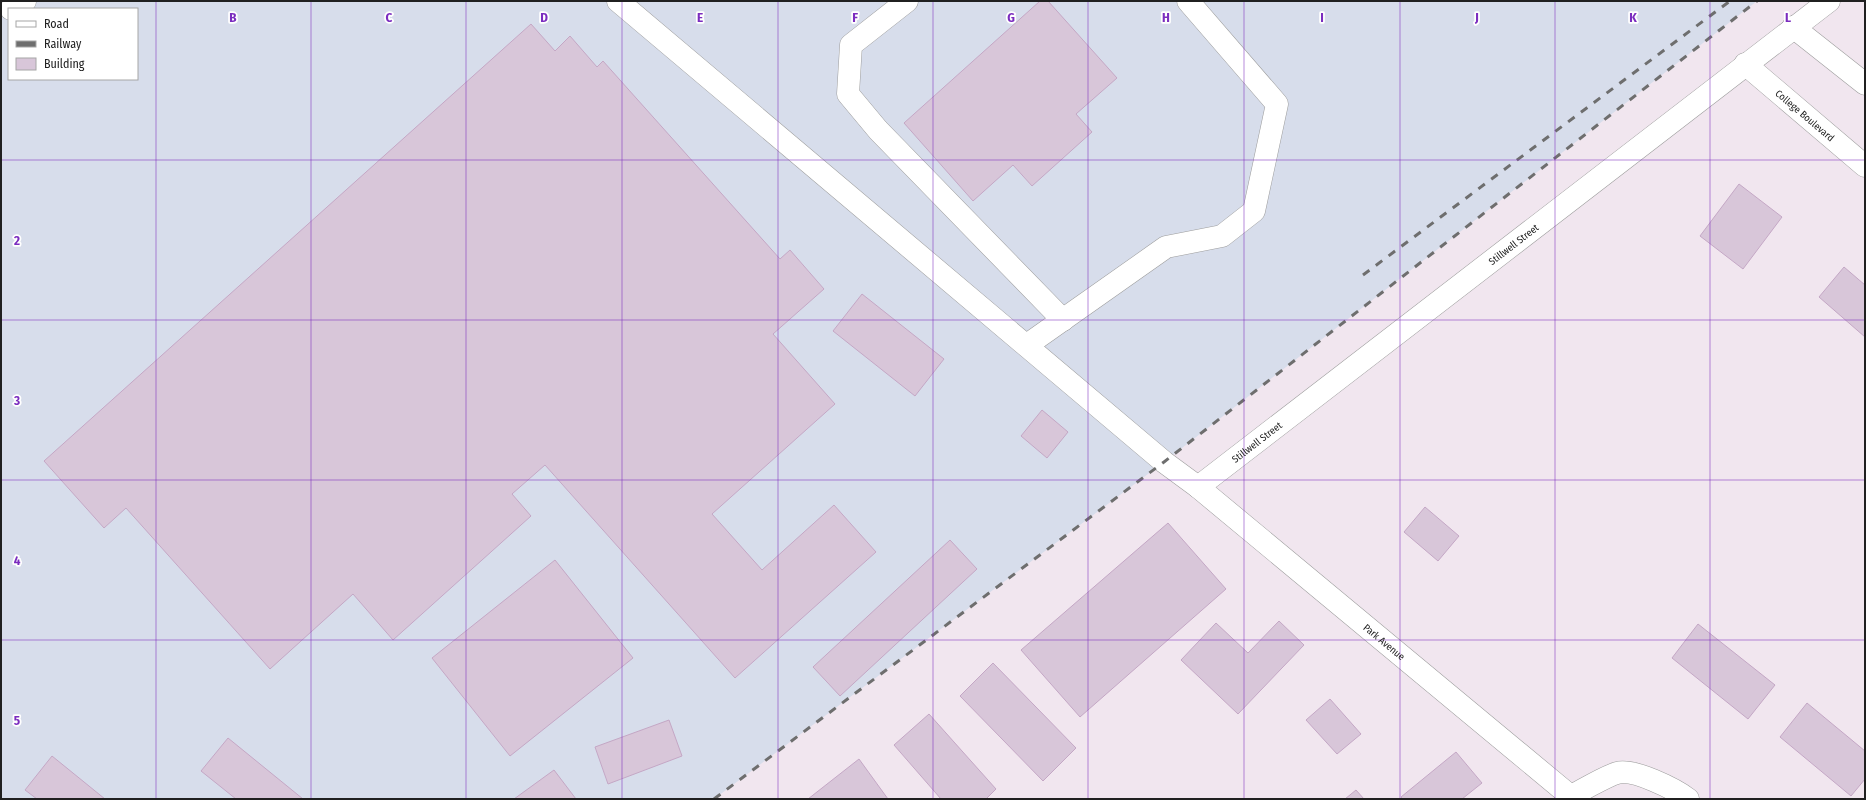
<svg xmlns="http://www.w3.org/2000/svg" width="1866" height="800" viewBox="0 0 1866 800" font-family="'Fira Sans Condensed',sans-serif">
<style>
.industrial{fill:#d7ddeb;fill-rule:evenodd}
.building{fill:#d8c6d9;stroke:#c4a7c5}
.lines{fill:none;stroke-linecap:round;stroke-linejoin:round}
.minor-casing{stroke:#9d9d9d;stroke-width:23}
.minor{stroke:#fff;stroke-width:22}
.rail{stroke:#6e6e6e;stroke-width:3;stroke-dasharray:8 8;stroke-linecap:butt}
.grid{fill:none;stroke:#7b2cbf;stroke-width:1;stroke-opacity:0.55}
.labels{text-anchor:middle;stroke-width:3.5;stroke-linejoin:round;paint-order:stroke}
.street-label{font-size:10px;fill:#202020;stroke:#fff}
.grid-label{font-size:13px;text-anchor:middle;font-weight:bold;fill:#7b2cbf;stroke:#fff;stroke-width:3.5;stroke-linejoin:round;paint-order:stroke}
</style>
<rect width="100%" height="100%" fill="#f1e6ef"/>
<path class="industrial" d="M1,1H1757L1164,462L714,799H1ZM9,9H137V79H9Z"/>
<path class="building" d="M1040,1H1048L1117,78L1076,114L1092,132L1032,186L1013,165L973,201L904,123Z
M531,24L555,51L570,36L597,67L603,61L780,259L790,250L824,289L773,334L835,404L712,514L762,570L834,505L876,552L735,678L545,465L512,494L531,516L393,640L353,594L270,669L126,508L104,528L44,461Z
M1739,184L1782,217L1743,269L1700,236Z
M1844,267L1865,285V337L1819,297Z
M862,294L944,359L915,396L833,331Z
M1042,410L1068,432L1047,458L1021,436Z
M1425,507L1459,536L1438,561L1404,532Z
M1168,523L1226,589L1080,717L1021,650Z
M950,540L977,569L840,696L813,667Z
M555,560L633,658L510,756L432,658Z
M1279,621L1304,645L1238,714L1181,660L1216,623L1248,653Z
M1698,624L1775,685L1748,719L1672,658Z
M993,663L1076,748L1043,781L960,696Z
M1330,699L1361,734L1337,754L1306,720Z
M1807,703L1865,751V779L1851,796L1780,737Z
M929,714L996,789L986,799H941L894,745Z
M669,720L682,756L608,784L595,747Z
M228,738L303,799H236L201,771Z
M1456,752L1482,783L1462,799H1403L1401,797Z
M52,756L105,799H37L25,790Z
M859,759L888,799H808Z
M554,770L576,799H514Z
M1356,790L1364,799H1345Z"/>
<g class="lines">
<g class="minor-casing">
<g id="minor">
<path id="s1" d="M618,1L1164,462L1198,487L1574,799"/>
<path d="M907,1L851,45L848,94L878,130L1063,320"/>
<path d="M11,9L25,1"/>
<path d="M1793,27L1865,84"/>
<path id="s2" d="M1745,64L1865,166"/>
<path d="M1027,345L1166,247L1222,236L1254,211L1277,104L1188,1"/>
<path id="s3" d="M1198,487L1829,1"/>
<path d="M1567,799C1576,793 1607,776 1617,773C1633,768 1675,789 1688,799"/>
</g>
</g>
<use href="#minor" class="minor"/>
<path class="rail" d="M1363,275L1730,1
M714,799L1164,462L1757,1"/>
</g>
<path class="grid" d="M156,1V799M311,1V799M466,1V799M622,1V799M778,1V799M933,1V799M1088,1V799M1244,1V799M1400,1V799M1555,1V799M1710,1V799M1,160H1865M1,320H1865M1,480H1865M1,640H1865"/>
<g class="labels">
<g class="street-label">
<text dy="4" stroke="none"><textPath href="#s2" startOffset="79">College Boulevard</textPath></text>
<text dy="4" stroke="none"><textPath href="#s3" startOffset="398">Stillwell Street</textPath></text>
<text dy="4" stroke="none"><textPath href="#s3" startOffset="74">Stillwell Street</textPath></text>
<text dy="4" stroke="none"><textPath href="#s1" startOffset="999">Park Avenue</textPath></text>
</g>
</g>
<g class="grid-label">
<text x="233" y="22">B</text>
<text x="389" y="22">C</text>
<text x="544" y="22">D</text>
<text x="700" y="22">E</text>
<text x="855" y="22">F</text>
<text x="1011" y="22">G</text>
<text x="1166" y="22">H</text>
<text x="1322" y="22">I</text>
<text x="1477" y="22">J</text>
<text x="1633" y="22">K</text>
<text x="1788" y="22">L</text>
<text x="17" y="245">2</text>
<text x="17" y="405">3</text>
<text x="17" y="565">4</text>
<text x="17" y="725">5</text>
</g>
<rect width="1866" height="800" fill="none" stroke="#202020" stroke-width="4"/>
<rect x="8" y="8" width="130" height="72" fill="#ffffff" stroke="#a6a6a6"/>
<rect x="16" y="21" width="20" height="6" fill="#ffffff" stroke="#a6a6a6"/>
<text x="44" y="28" font-size="12" fill="#202020">Road</text>
<rect x="16" y="41" width="20" height="6" fill="#6e6e6e" stroke="#a6a6a6"/>
<text x="44" y="48" font-size="12" fill="#202020">Railway</text>
<rect x="16" y="58" width="20" height="12" fill="#d8c6d9" stroke="#a6a6a6"/>
<text x="44" y="68" font-size="12" fill="#202020">Building</text>
</svg>
